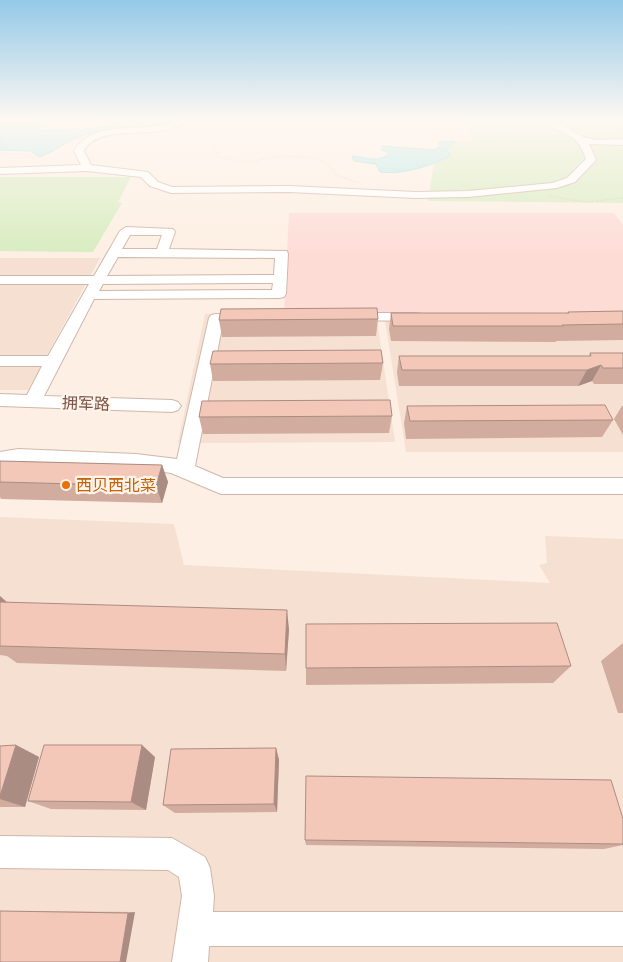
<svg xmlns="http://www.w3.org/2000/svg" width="623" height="962" viewBox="0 0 623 962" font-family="Raleway,'Noto Sans SC',sans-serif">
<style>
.residential{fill:#f5e0d1}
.commercial{fill:#fedcd6}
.green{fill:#d8ecc0}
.water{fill:#b6e8e8;stroke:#9cdada}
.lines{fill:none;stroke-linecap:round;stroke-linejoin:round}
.minor-casing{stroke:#d1b7ab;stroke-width:2}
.path{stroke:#d9ab9c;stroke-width:1;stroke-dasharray:0.5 2;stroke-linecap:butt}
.minor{fill:#fff;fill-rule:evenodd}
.wall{fill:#d2ac9f}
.shaded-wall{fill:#ab8c82}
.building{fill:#f4c8b9;stroke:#ab8c82}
.food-dot{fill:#e8710a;stroke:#fff4ea;stroke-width:2}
.labels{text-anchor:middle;stroke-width:4.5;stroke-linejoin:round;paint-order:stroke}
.street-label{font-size:16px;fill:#775147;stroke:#fff4ea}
.food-label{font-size:16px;fill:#c56008;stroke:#fff4ea;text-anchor:start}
</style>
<rect width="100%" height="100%" fill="#fdefe3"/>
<path class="residential" d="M0,258H100L28,390H0Z
M376,313L395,442L178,443L205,314Z
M623,313V452H406L384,314Z
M0,517L174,524L184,565L550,583L539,565L547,563L545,536L623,539V962H0Z"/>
<path class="commercial" d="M289,213H614L623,225V312L284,314Z"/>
<path class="green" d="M461,120H623V203L428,201L434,164L450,156L447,149L455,141H474L464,121Z
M0,177H131L118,202L122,203L93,252L0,251Z"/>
<path class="water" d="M0,120H53L40,128L42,130C59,129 114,131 126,120H136L135,123C143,129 155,125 164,122C151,132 131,125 115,127C100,130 83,134 70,141C59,146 52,153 39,157L31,151L0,150Z
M455,141L447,149L450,156C430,166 402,175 380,172L376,164L354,161L352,156C366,157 376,163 388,155V152L382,150V146L433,150L440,147L438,142Z"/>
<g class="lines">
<g class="minor-casing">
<path id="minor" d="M176,120H187C160,144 101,120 84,151L91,165L148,172L158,182L172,187L289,186L416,192L468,191L552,183L567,178L586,159C577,129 558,134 538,120H552L561,124L583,137L596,140L623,139V145L589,144L596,160L575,182L557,188L468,197L416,198L289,192L171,193L150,186L141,177L87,171L0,174V168L81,165L74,151C95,116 145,136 176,120Z
M440,120H455L451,123Z
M126,227L173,229L175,232L169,249L287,251L288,254L286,294L284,297L279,298L94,299L44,396L172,400L178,402L181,406L178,410L172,412L0,406V394L27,395L42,366H0V356H48L89,284H0V276H94L120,231ZM130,235H162L157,249H122ZM118,257L275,258L274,275L107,276ZM273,283L272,290L99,291L103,284Z
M353,313H416L421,314L423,317L421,320L416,321L348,320L346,317L348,314Z
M216,314L251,315L253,318L251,321L223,322L195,466L223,478H623V494H221L171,473L136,468L18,463L0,466V452L18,449L136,454L177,459L209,318L211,315Z
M0,836L172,838L205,857L210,868L214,896L213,912H623V946H209L208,962H172L182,896L179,877L168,870L0,868Z"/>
</g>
<path class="path" d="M87,120H91
M190,125L204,128L217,134L213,149L216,150L219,157L248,162L281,156L307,157L326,163L337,175L359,183
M0,153L21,154L38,159
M548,196L586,202L623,198"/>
<use href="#minor" class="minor"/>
</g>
<path class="wall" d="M623,311V340L556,341V342L391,341L389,329L391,313H567L568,312Z
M378,319L376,336L222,337L219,320Z
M590,353H623V384H594L592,381L578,386H399L397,372L399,356H589Z
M383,363L380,380L213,381L210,364Z
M407,406L613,420L602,437L406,439L404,423Z
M622,406H623V435L614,419Z
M392,416L389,433L203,434L199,417Z
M0,461L162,465L168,482L162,503L1,499L0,497Z
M0,596L7,602L289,629L286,671L17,663L7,656L0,655Z
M623,643V713H618L601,661Z
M571,666L553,683L306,685V668Z
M16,745L39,757L25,807H0V746Z
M276,748L279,760L277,812L175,813L163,805Z
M155,757L146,810L51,809L28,801Z
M305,840L623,844V845L604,849L306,845Z
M0,911L135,912L0,962Z"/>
<path class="shaded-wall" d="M601,365L592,381L578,386L587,370Z
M162,465L168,482L162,503L156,486Z
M0,596L20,615L0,606Z
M287,610L289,629L286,671L285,654Z
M16,745L39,757L25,807L0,799V796Z
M142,745L155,757L146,810L131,802Z
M276,748L279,760L277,812L274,804Z
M135,912L126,962H120L128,913Z"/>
<path class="building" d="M377,308L378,319L219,320L221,309Z
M623,311V324L562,325L563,326H393L391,313H569L568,312Z
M381,350L383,363L210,364L213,351Z
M590,353H623V368H603L601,365L587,370H402L399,356H591Z
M390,400L392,416L199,417L202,401Z
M605,405L613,420L410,421L407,406Z
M0,461L162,465L156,486L0,482Z
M0,602L287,610L285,654L0,646Z
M557,623L571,666L306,668V624Z
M16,745L0,796V746Z
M44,745H142L131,802L28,801Z
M276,748L274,804L163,805L171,749Z
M306,776L611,780L623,819V844L305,840Z
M0,911L128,913L120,962H0Z"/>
<linearGradient id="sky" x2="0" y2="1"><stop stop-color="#94c9e8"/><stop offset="0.47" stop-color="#fef8f2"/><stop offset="1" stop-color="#fef8f2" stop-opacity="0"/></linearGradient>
<rect width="623" height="255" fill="url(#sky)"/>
<circle class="food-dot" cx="66" cy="485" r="5"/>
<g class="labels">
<g class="street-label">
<text transform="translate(86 403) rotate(2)" y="6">拥军路</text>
</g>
<g class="food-label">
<text x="76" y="491">西贝西北菜</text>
</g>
</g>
</svg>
